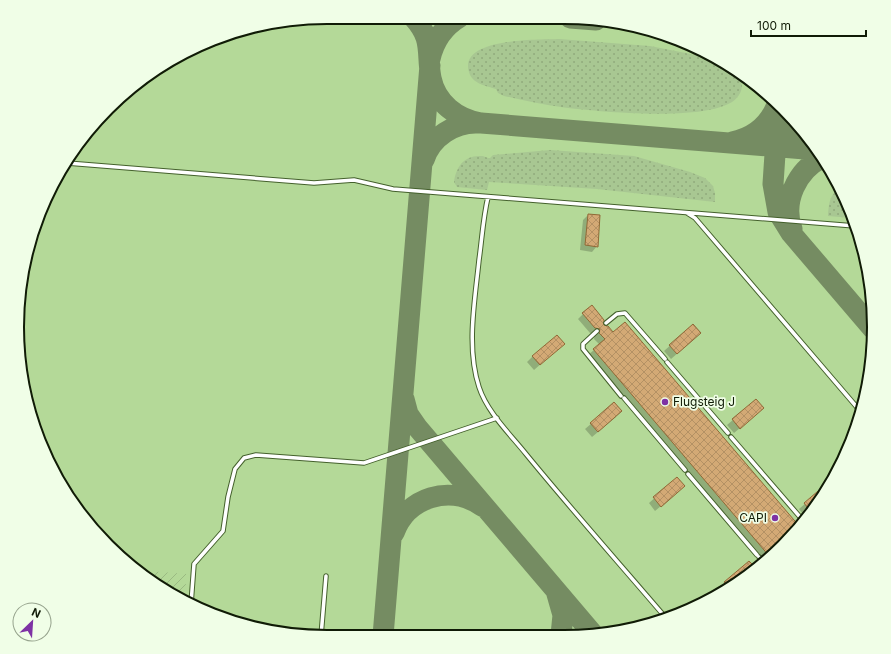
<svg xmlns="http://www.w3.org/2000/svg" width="891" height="654" viewBox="0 0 891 654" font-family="Inter,sans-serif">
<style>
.built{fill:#b4d998}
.industrial{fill:url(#industrial-furrows)}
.grass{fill:url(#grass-dots)}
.shadow{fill:#0003}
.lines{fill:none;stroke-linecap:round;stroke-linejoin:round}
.taxiway{stroke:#758c62;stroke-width:21}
.building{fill:url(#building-cross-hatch);stroke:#906936}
.service-casing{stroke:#44602c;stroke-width:5.5}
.service{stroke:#fff;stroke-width:3.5}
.poi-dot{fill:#7e32a4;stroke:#f0fee7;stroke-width:1.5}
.labels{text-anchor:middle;stroke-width:3.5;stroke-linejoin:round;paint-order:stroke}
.poi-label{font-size:12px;fill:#101b06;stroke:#f0fee7;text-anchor:start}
.rim{fill:none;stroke:#101b06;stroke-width:2}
</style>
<defs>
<pattern id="industrial-furrows" width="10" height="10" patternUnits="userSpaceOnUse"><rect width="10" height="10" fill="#b4d998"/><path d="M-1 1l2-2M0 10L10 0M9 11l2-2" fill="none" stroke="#9aba82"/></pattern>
<pattern id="grass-dots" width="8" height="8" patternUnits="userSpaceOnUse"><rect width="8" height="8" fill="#a8c792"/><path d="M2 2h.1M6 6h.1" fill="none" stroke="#90aa7c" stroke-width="1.8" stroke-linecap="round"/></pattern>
<pattern id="building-cross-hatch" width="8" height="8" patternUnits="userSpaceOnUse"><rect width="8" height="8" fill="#d3a975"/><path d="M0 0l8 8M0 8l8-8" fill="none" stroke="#b49164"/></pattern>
</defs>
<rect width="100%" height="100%" fill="#c3e4aa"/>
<path class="built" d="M327,17L584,18L644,28L736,69L810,138L842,190L863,247L873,307L871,368L857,427L832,482L797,532L753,573L682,613L605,634L306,636L228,621L172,596L123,560L81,516L41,445L18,348L23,267L49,190L94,122L172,59L247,28Z"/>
<path class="industrial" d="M136,570L187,574L184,601L172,596Z"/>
<path class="grass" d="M559,39L650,46L706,57L713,60L714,64C722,66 733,67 738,75C743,81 743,89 739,95C722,125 592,111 561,107C542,105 523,100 504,96L498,93L496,89C487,86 472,84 469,72C458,37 540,40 559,39Z
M550,150L634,156L690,172L705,178L713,186L715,193V202L597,189L489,182L487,190L457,187L454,182C456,167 464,155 481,156C485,156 486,158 490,158L493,155Z
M841,188L842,190L852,218L828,216C829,204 829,194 841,188Z"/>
<path class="shadow" d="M588,215L597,246L592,252L580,250L583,220Z
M583,314L613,333L625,323L799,528L764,562L588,355L600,345L594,339L595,334L590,333L578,319Z
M693,325L694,339L671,359L664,351Z
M558,349L534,370L527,362L533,356Z
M756,400L758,413L734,433L727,425Z
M614,404L616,417L592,437L585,429Z
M677,478L679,491L655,511L649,503Z
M828,484L829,486L805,517L799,509Z
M749,562L756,570L722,591L720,588Z"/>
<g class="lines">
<path class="taxiway" d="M413,17C434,40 426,52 431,78C436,103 457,119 481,123L817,150
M570,18L596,20
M430,59C434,41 443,27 460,17
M778,109L773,184L778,212L791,233L873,329
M782,112C788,130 800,140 816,148
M732,142C752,138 768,126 776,107
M424,160C431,137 455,122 478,123
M792,229C782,202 797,170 822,158
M404,399L408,414L417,427L593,634
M394,533C407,497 450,484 482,506
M557,594L563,615L561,635
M383,636L430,65"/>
</g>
<path class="building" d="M588,214L600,215L598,247L585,245Z
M592,305L604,320V325L608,326L613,332L625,322L800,527L770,557L593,349L605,339L599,333L600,329L595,328L582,313Z
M693,324L701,333L677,354L669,345Z
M557,335L565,344L540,365L532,356Z
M756,399L764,408L740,429L732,419Z
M614,402L622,411L598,432L590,423Z
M677,477L685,486L661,507L653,497Z
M831,480L832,482L811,512L804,503Z
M749,561L757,569L728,587L724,582Z"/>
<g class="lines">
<g class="service-casing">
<path id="service" d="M67,163L314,183L354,180L393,189L855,226
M488,197C483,218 482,239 479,260C475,300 466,347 479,387C487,412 510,434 526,454C571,509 619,563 666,618
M687,213L695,218L861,412
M606,323L617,314L625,313L665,359
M597,331L583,344V349L621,396
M667,362L728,433
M624,398L685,470
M731,437L800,517
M688,474L757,555
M802,520L804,522
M759,557L764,563
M191,604L194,564L223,531L228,497L235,469L244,458L256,455L364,463L497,418
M321,636L326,576"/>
</g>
<use href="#service" class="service"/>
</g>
<g class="poi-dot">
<circle cx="665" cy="402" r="4"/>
<circle cx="775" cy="518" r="4"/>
</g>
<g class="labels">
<g class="poi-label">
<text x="673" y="406">Flugsteig J</text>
<text x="767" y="522" text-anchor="end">CAPI</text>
</g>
</g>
<path d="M0 0H891V654H0ZM327 24H564A303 303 0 0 1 867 327V327A303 303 0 0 1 564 630H327A303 303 0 0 1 24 327V327A303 303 0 0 1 327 24Z" fill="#f0fee7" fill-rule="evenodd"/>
<path class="rim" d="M327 24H564A303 303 0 0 1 867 327V327A303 303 0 0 1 564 630H327A303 303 0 0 1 24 327V327A303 303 0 0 1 327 24Z"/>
<g transform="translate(32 622) rotate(25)"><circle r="19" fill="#f0fee7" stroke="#96a38d"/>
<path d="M0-3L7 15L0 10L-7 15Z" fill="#7e32a4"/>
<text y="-6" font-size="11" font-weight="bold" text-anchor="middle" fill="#101b06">N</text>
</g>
<path d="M751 30v6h115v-6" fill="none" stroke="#101b06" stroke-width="2"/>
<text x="757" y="30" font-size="12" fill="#101b06" stroke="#f0fee7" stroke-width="3" paint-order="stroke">100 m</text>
</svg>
